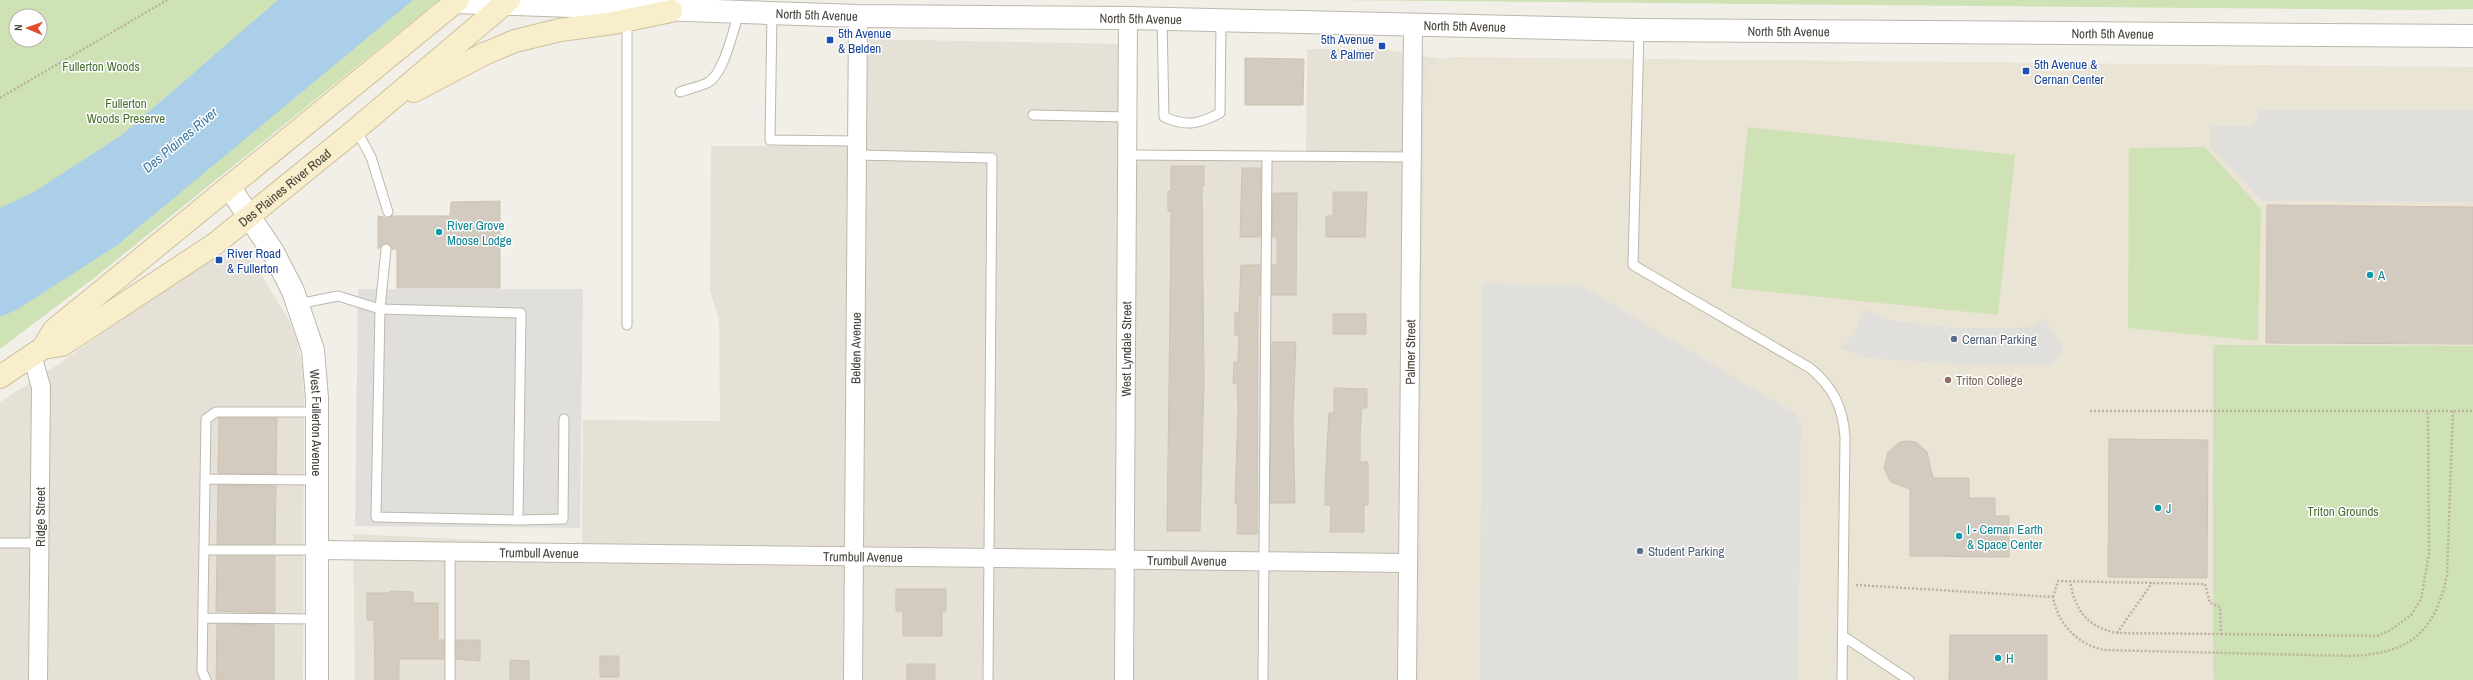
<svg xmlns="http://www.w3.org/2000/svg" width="2473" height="680" viewBox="0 0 2473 680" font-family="'Archivo Narrow',sans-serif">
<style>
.residential{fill:#e6e1d7}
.education{fill:#eae4d4}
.green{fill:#cee2b5;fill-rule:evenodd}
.parking{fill:#e1dfdc}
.water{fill:#abcfe8}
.building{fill:#d3cbbf;stroke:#cdc3b3}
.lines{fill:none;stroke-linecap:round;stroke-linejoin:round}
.service-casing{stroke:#bdb7ac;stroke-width:11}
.minor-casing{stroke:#bdb7ac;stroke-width:20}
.tertiary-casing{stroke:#bdb7ac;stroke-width:24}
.secondary-casing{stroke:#cdc19c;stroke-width:24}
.path{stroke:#bdb29e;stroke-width:2.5;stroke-dasharray:2 2;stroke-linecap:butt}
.service{stroke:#fff;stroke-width:9}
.minor{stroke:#fff;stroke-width:18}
.tertiary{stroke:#fff;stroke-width:22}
.secondary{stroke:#f9eecc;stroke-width:22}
.transit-dot{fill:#1a4fb4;stroke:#fff;stroke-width:1.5}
.culture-dot{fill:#0f9aa8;stroke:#fff;stroke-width:1.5}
.service-dot{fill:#5c6f8a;stroke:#fff;stroke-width:1.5}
.education-dot{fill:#8d6e63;stroke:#fff;stroke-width:1.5}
.labels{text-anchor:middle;stroke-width:3;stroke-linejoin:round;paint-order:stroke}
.street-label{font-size:13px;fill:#454038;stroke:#fff}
.transit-label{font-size:13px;fill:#164399;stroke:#fff;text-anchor:start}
.park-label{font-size:13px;fill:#497031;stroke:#fff}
.culture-label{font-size:13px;fill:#0d838f;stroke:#fff;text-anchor:start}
.service-label{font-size:13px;fill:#4e5e75;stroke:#fff;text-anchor:start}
.education-label{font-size:13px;fill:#785e54;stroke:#fff;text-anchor:start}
.water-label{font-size:14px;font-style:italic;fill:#3c78a5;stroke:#fff}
</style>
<rect width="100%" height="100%" fill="#f2efe8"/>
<path class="residential" d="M860,39L1130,44L1129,153H1306L1307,49H1381L1442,59L1434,62L1425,80L1420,680H355L353,534L582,545L583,420L720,421L719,321L710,290L711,146H859Z
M226,253L245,256L254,263L289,320L297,340L302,366L304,397L303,680H0V402L50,370L194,269Z"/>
<path class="education" d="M1451,57L2473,67V680H1420L1425,80L1428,68L1434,62Z"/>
<path class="green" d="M0,0H439L94,278L0,349ZM16,16H40V40H16Z
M1325,0H2473V9L2415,10Z
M1748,127L2015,155L1998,315L1731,288Z
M2205,147L2261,209L2258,341L2128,328L2129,148Z
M2213,345L2473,346V680H2215L2213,677Z"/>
<path class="parking" d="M2260,110H2473V202L2262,201L2211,147V126H2253Z
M1482,284L1580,285L1796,414L1801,423L1798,680H1480Z
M358,289H583L580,528L355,526Z
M1864,309L1887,320L1955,328H2020L2032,326L2044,319L2062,344V350L2052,365H1967L1866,358L1841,348L1854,333Z"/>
<path class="water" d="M278,0H413L116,246L18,309L0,317V208L34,192L123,134Z"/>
<path class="building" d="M1245,58L1304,59L1303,105H1245Z
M1171,166H1204V186H1202L1204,382L1200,531H1167L1170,309L1171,211H1168V191H1171Z
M1242,168H1261L1260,237H1240Z
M1333,192H1367L1365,237H1326V216H1333Z
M1273,193H1297L1296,295H1272V265H1277V237H1272Z
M500,201V288H397V249H392L386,243L378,249V216L387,218L392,216H450L451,202Z
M2267,205L2473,207V344L2266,343Z
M1241,265H1260V295H1258L1257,534H1237L1238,504H1235L1238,408L1237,383H1233L1234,362H1238L1239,335H1235V313H1239Z
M1333,314H1366V334H1333Z
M1272,342H1296L1293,416L1295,503H1270Z
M1334,388L1367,389V408H1362L1360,433V462H1368V505H1364V532H1330L1331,505H1325V487L1329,413H1334Z
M219,418H277L276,474L218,473Z
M2109,439L2208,440L2207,578L2108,577Z
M1908,441L1916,442L1927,452L1933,478H1969V498H1995V516H2009V557L1910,556V489L1891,482L1884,468L1888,452L1900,442Z
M218,485L276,486L275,544H217Z
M217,556H275V613L216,611Z
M896,589H946V611H942V636H903V611H896Z
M390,591L413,592V603H438V640H444V659H399V680H375L374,620H367V593H390Z
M217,624L274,625V680H216Z
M1950,635H2047V680H1949Z
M456,640H480V661L456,659Z
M600,656H619V677H600Z
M510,660L529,661V680H510Z
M907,664H935V680H907Z"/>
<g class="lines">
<g class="service-casing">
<path id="service" d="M772,14L770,140L857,141
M1162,18L1164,117C1187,127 1199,124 1220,113L1221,20
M627,20V325
M1639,30L1633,265L1810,368C1833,387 1843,407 1845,437L1842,680
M680,92C688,89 698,87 707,83C724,75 733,30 739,13
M1033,115L1127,117
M356,129L371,157L388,212
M857,155L992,158L988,680
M1127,155L1412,157
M298,304L338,296L380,309L521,313L518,520L376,517L380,309L386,249
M205,479L317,480
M518,520L563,519L564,419
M0,543H39
M204,550H318
M203,618L318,619
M1843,636L1909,680
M206,680L202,671L206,419L216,412H317
M450,680V552
M1263,680L1267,157"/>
</g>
<g class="minor-casing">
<g id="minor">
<path d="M32,355L41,387L38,680"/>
<path id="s1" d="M318,550L1408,563"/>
<path id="s2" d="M853,680L858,16"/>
<path id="s3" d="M1124,680L1128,18"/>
<path id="s4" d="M1407,680L1413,25"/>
</g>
</g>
<g class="tertiary-casing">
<g id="tertiary">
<path id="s5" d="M456,2L858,16L1128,18L1639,30L2473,36"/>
<path id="s6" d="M230,188L273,252L293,291L313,350L317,398V680"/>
</g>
</g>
<g class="secondary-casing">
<g id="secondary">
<path d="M414,91L484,54L515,41L560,30L613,23L671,11"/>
<path d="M43,348L54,330L458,0"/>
<path id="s7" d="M0,377L43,348L62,345L215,244L348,136L509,0"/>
</g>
</g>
<path class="path" d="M0,98L167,0
M2090,411H2473
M1856,585L2053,597C2058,624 2077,644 2104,650L2349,656C2408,654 2435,634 2447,575L2453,411
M2053,597L2058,581L2205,584L2210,603L2220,607L2221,634L2116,633C2086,626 2076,611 2070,582
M2117,633L2152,583
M2221,634L2377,636L2389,631L2411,615L2421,599L2429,554L2428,411"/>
<use href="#service" class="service"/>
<use href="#minor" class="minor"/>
<use href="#tertiary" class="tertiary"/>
<use href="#secondary" class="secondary"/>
</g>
<g class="transit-dot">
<rect x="826" y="36" width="8" height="8" rx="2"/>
<rect x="1378" y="42" width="8" height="8" rx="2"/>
<rect x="2022" y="67" width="8" height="8" rx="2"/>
<rect x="215" y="256" width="8" height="8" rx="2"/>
</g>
<g class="culture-dot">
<circle cx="439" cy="232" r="4"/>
<circle cx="2370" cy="275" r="4"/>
<circle cx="2158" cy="508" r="4"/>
<circle cx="1959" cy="536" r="4"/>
<circle cx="1998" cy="658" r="4"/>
</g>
<g class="service-dot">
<circle cx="1954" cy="339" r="4"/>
<circle cx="1640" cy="551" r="4"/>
</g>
<circle class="education-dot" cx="1948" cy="380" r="4"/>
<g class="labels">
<g class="street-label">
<text dy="5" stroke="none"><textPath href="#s5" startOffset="361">North 5th Avenue</textPath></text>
<text dy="5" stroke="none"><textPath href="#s5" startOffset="685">North 5th Avenue</textPath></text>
<text dy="5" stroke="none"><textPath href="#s5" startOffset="1009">North 5th Avenue</textPath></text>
<text dy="5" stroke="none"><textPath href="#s5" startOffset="1333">North 5th Avenue</textPath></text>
<text dy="5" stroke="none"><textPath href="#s5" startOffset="1657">North 5th Avenue</textPath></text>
<text dy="5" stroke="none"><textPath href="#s7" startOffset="344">Des Plaines River Road</textPath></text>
<text dy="5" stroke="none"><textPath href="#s2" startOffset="332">Belden Avenue</textPath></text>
<text dy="5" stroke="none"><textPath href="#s3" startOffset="331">West Lyndale Street</textPath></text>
<text dy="5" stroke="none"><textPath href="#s4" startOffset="328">Palmer Street</textPath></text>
<text dy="5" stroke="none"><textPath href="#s6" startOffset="256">West Fullerton Avenue</textPath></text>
<text transform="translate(40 517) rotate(-90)" y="5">Ridge Street</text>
<text dy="5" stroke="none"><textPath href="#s1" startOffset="221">Trumbull Avenue</textPath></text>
<text dy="5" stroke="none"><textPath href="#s1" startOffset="545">Trumbull Avenue</textPath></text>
<text dy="5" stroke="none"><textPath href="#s1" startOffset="869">Trumbull Avenue</textPath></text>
</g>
<g class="transit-label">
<text x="838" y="38">5th Avenue<tspan x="838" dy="15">&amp; Belden</tspan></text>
<text x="1374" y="44" text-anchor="end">5th Avenue<tspan x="1374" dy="15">&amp; Palmer</tspan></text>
<text x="2034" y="69">5th Avenue &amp;<tspan x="2034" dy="15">Cernan Center</tspan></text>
<text x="227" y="258">River Road<tspan x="227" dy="15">&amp; Fullerton</tspan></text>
</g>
<g class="park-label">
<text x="101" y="71">Fullerton Woods</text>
<text x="126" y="108">Fullerton<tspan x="126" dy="15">Woods Preserve</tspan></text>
<text x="2343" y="516">Triton Grounds</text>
</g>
<g class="culture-label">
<text x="447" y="230">River Grove<tspan x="447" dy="15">Moose Lodge</tspan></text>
<text x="2378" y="280">A</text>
<text x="2166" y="513">J</text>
<text x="1967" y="534">I - Cernan Earth<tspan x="1967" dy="15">&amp; Space Center</tspan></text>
<text x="2006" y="663">H</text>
</g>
<g class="service-label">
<text x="1962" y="344">Cernan Parking</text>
<text x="1648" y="556">Student Parking</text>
</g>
<g class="education-label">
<text x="1956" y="385">Triton College</text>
</g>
<g class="water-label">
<text transform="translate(180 140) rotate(-40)" y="5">Des Plaines River</text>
</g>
</g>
<g transform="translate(28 28) rotate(272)"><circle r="19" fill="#ffffff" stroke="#b5b3af"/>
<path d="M0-3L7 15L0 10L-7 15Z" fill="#e34b2e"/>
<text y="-6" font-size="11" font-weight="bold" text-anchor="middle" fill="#454038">N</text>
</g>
</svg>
